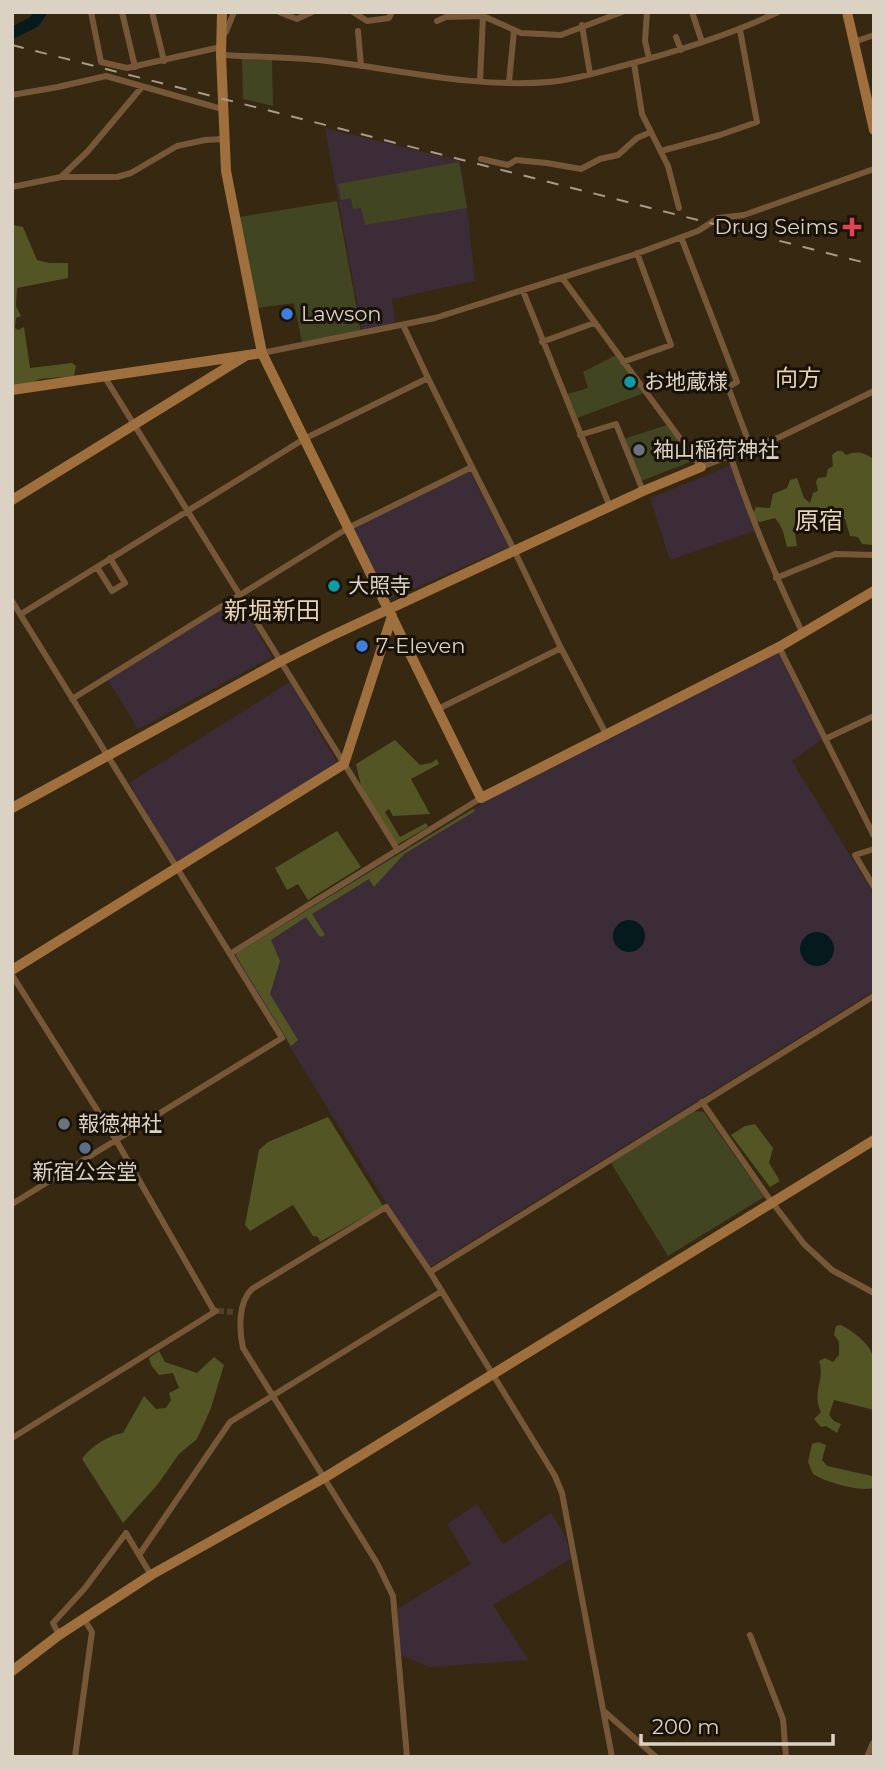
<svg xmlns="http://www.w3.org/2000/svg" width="886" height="1769" viewBox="0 0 886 1769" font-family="Montserrat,'Noto Sans JP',sans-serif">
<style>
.industrial{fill:#3c2c38}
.green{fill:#424521}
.forest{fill:#535624}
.water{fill:#041a1c}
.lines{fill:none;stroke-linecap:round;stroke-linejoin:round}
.river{stroke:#041a1c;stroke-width:12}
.street-tunnel{stroke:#4f422c;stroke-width:6;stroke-dasharray:6 3;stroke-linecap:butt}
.street{stroke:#765839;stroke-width:6}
.secondary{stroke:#9f703e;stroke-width:10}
.rail{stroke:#a69b8a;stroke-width:2;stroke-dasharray:12 12;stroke-linecap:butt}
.health-dot{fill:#e0444e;stroke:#191208;stroke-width:2.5}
.shop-dot{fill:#3f7fe0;stroke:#191208;stroke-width:2.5}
.culture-dot{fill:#0f9aa8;stroke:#191208;stroke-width:2.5}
.worship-dot{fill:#6b7280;stroke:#191208;stroke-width:2.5}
.service-dot{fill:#5c6f8a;stroke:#191208;stroke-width:2.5}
.labels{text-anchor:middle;stroke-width:6;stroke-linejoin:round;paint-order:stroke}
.poi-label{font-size:21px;fill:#dbd2c4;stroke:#191208;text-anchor:start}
.neighbourhood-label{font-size:23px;fill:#e6d3b8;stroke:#191208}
.quarter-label{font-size:24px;fill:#e6d3b8;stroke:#191208}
</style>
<rect width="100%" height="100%" fill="#362811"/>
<path class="industrial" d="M325,128L460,161L467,206L475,281L392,299L395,323L362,330Z
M732,465L754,531L670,560L650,498Z
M470,472L509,547L388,600L353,528Z
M239,599L272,657L138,729L108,680Z
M778,653L822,739L792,761L874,894V991L430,1267L388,1206L234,956L235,952L487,800Z
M290,682L338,764L178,863L176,862L129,783Z
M477,1504L503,1544L551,1513L566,1537L571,1559L493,1605L529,1660L429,1667L401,1655L397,1609L471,1564L447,1524Z"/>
<path class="green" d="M242,59L272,60L273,106L243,99Z
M459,162L467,208L365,225L361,208L353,209L351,198L341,200L338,184Z
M337,201L361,332L302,342L294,303L257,308L239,217Z
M616,355L644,393L577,418L567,394L588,388L583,372Z
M667,425L695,460L641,481L624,439Z
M694,1111L704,1112L764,1197L668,1256L611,1163Z"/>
<path class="forest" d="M13,225L23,227L37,260L49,263H68V278L17,288L16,306L21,316L16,318L15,328L18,330L24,327L30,368L72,363L76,366L74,376L40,379L27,385L12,388Z
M837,451H842L846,455C858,450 864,453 874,459V545L862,544L858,537L850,536L845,519C831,513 806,519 794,527L797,546L787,547C784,536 783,527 775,518L760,522L756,521L753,513L756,507L770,508L773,494L787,488L790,480L797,478L804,498L810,503L813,493L818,491L816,482L818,478L826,477L828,469L833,466L832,455Z
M395,740L420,765L431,763L437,759L439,764L411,779L430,814L393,816L389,809L385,812L400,837L426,823L428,827L397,845L361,786L356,764Z
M473,809L475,811L404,854L374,887L369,879L312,914L325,935L320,937L306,917L271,940L280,961L270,994L298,1040L291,1046L236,956L237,953Z
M337,831L361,867L308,900L298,884L287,890L275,868Z
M328,1117L383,1206L320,1242L318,1237L313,1236L293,1205L250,1231L245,1225L259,1150L268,1142Z
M755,1124L773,1148L769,1163L780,1181L770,1187L731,1135L745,1126Z
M841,1325C885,1350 874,1365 874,1410L834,1400L829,1415L834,1421L841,1424L837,1433L826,1426L821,1427L814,1419L821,1412C811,1392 826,1379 819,1361L825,1358L833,1362L839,1355V1342L834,1335L836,1326Z
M159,1351L165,1362L197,1373L214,1357L224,1365L211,1408L197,1439L179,1454L158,1484L123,1523L82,1459C90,1447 109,1435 123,1433L144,1396L156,1409L166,1408L171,1400L169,1393L179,1388L173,1373L159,1375L151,1365L149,1358Z
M818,1442L826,1445L822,1460L827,1466L872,1476V1488C860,1492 825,1482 813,1474L808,1462L812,1444Z"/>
<path class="water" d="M613 936a16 16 0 1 1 32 0a16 16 0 1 1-32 0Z
M800 949a17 17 0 1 1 34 0a17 17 0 1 1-34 0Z"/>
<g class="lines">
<path class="river" d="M12,33L34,22L41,12"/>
<path class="street-tunnel" d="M218,1311L235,1312"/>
<path class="street" d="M91,12L101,62L127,68L221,47
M122,12L135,67
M152,12L164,61
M279,12L297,19L312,12
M353,12L367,21L389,18L392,12
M647,12L645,41L649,58
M692,12L702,42
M437,21L446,17L483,16L521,33L561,35L622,12
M582,25L590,74
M358,31L361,66
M222,35L226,32L234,12
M676,37L681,50
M854,42L874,35
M221,55C256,57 292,57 327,61C401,70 474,88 549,82C574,80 598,72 622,66C675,52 728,36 778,12
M634,63L642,114L668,166L679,208
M480,81L483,16
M509,82L514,31
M12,95L58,87L106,76L222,109
M661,151L720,135L757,122L740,30
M481,159L508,165L516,160L547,163L581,169L600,159L618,155L637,138L651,132
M61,177L88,151L142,87
M12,187L61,177H117L131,173L177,146L205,140L223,139
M681,237L737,382L728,387L751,448
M563,279L701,467L780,437L874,391
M523,291L610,507
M403,325L428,378
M542,342L594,323
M262,353L435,318L633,255L698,231L718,218L744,215L874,169
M623,362L671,345L637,253
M104,376L397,849
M580,435L616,424L643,491
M730,455C751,517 775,576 803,634
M97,567L112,591L125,583L110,558
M776,578L835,554L874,555
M12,601L282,1038L12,1204
M21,614L304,439L428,378L472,467
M779,647L874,836
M561,648L606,734
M72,699L348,528L472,467L515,552L561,648L438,709
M825,739L874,716
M874,849L855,855L874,887
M230,954L481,798
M12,975L116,1140L214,1311
M702,1102L768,1197L804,1244L832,1270L874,1293
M12,1438L216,1311
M151,1575L139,1555L230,1422L442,1291
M59,1635L53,1623L85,1588L126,1533L139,1555
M750,1635L783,1719L786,1757
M605,1712L656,1757
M75,1757L92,1632L84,1619
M407,1757L393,1596L377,1563L243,1348C239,1330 238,1302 252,1289L386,1207L430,1272
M612,1757L562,1493L555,1476L430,1272L874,996
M867,1757L873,1743"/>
<path class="secondary" d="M222,12L221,55L226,171L262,353L481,798L779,647L874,591
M847,12L874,130
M12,390L262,353
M12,500L247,355
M12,808L281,661L331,636L643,491L701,467
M12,970L344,764L392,616
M12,1671L59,1635L151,1575L324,1478L874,1140"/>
<path class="rail" d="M12,45L874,265"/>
</g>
<path class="health-dot" d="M848.5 216.5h7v7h7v7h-7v7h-7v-7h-7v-7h7z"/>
<g class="shop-dot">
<circle cx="287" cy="314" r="7"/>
<circle cx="362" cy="646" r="7"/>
</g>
<g class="culture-dot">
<circle cx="630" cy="382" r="7"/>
<circle cx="334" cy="586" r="7"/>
</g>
<g class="worship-dot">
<circle cx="639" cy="450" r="7"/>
<circle cx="64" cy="1124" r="7"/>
</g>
<circle class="service-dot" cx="85" cy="1148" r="7"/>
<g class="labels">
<g class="poi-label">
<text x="838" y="234" text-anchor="end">Drug Seims</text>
<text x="301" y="321">Lawson</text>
<text x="644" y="389">お地蔵様</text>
<text x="653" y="457">袖山稲荷神社</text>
<text x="348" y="593">大照寺</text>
<text x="376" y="653">7-Eleven</text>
<text x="78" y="1131">報徳神社</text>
<text x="85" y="1179" text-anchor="middle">新宿公会堂</text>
</g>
<g class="neighbourhood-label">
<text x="798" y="386">向方</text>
</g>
<g class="quarter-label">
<text x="819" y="529">原宿</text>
<text x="272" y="619">新堀新田</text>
</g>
</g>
<rect width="886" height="1769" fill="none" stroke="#dbd2c4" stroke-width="28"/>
<path d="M641 1734v10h192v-10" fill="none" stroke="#dbd2c4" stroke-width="3.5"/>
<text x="652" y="1734" font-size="21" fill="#dbd2c4" stroke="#191208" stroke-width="5" paint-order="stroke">200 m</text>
</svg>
